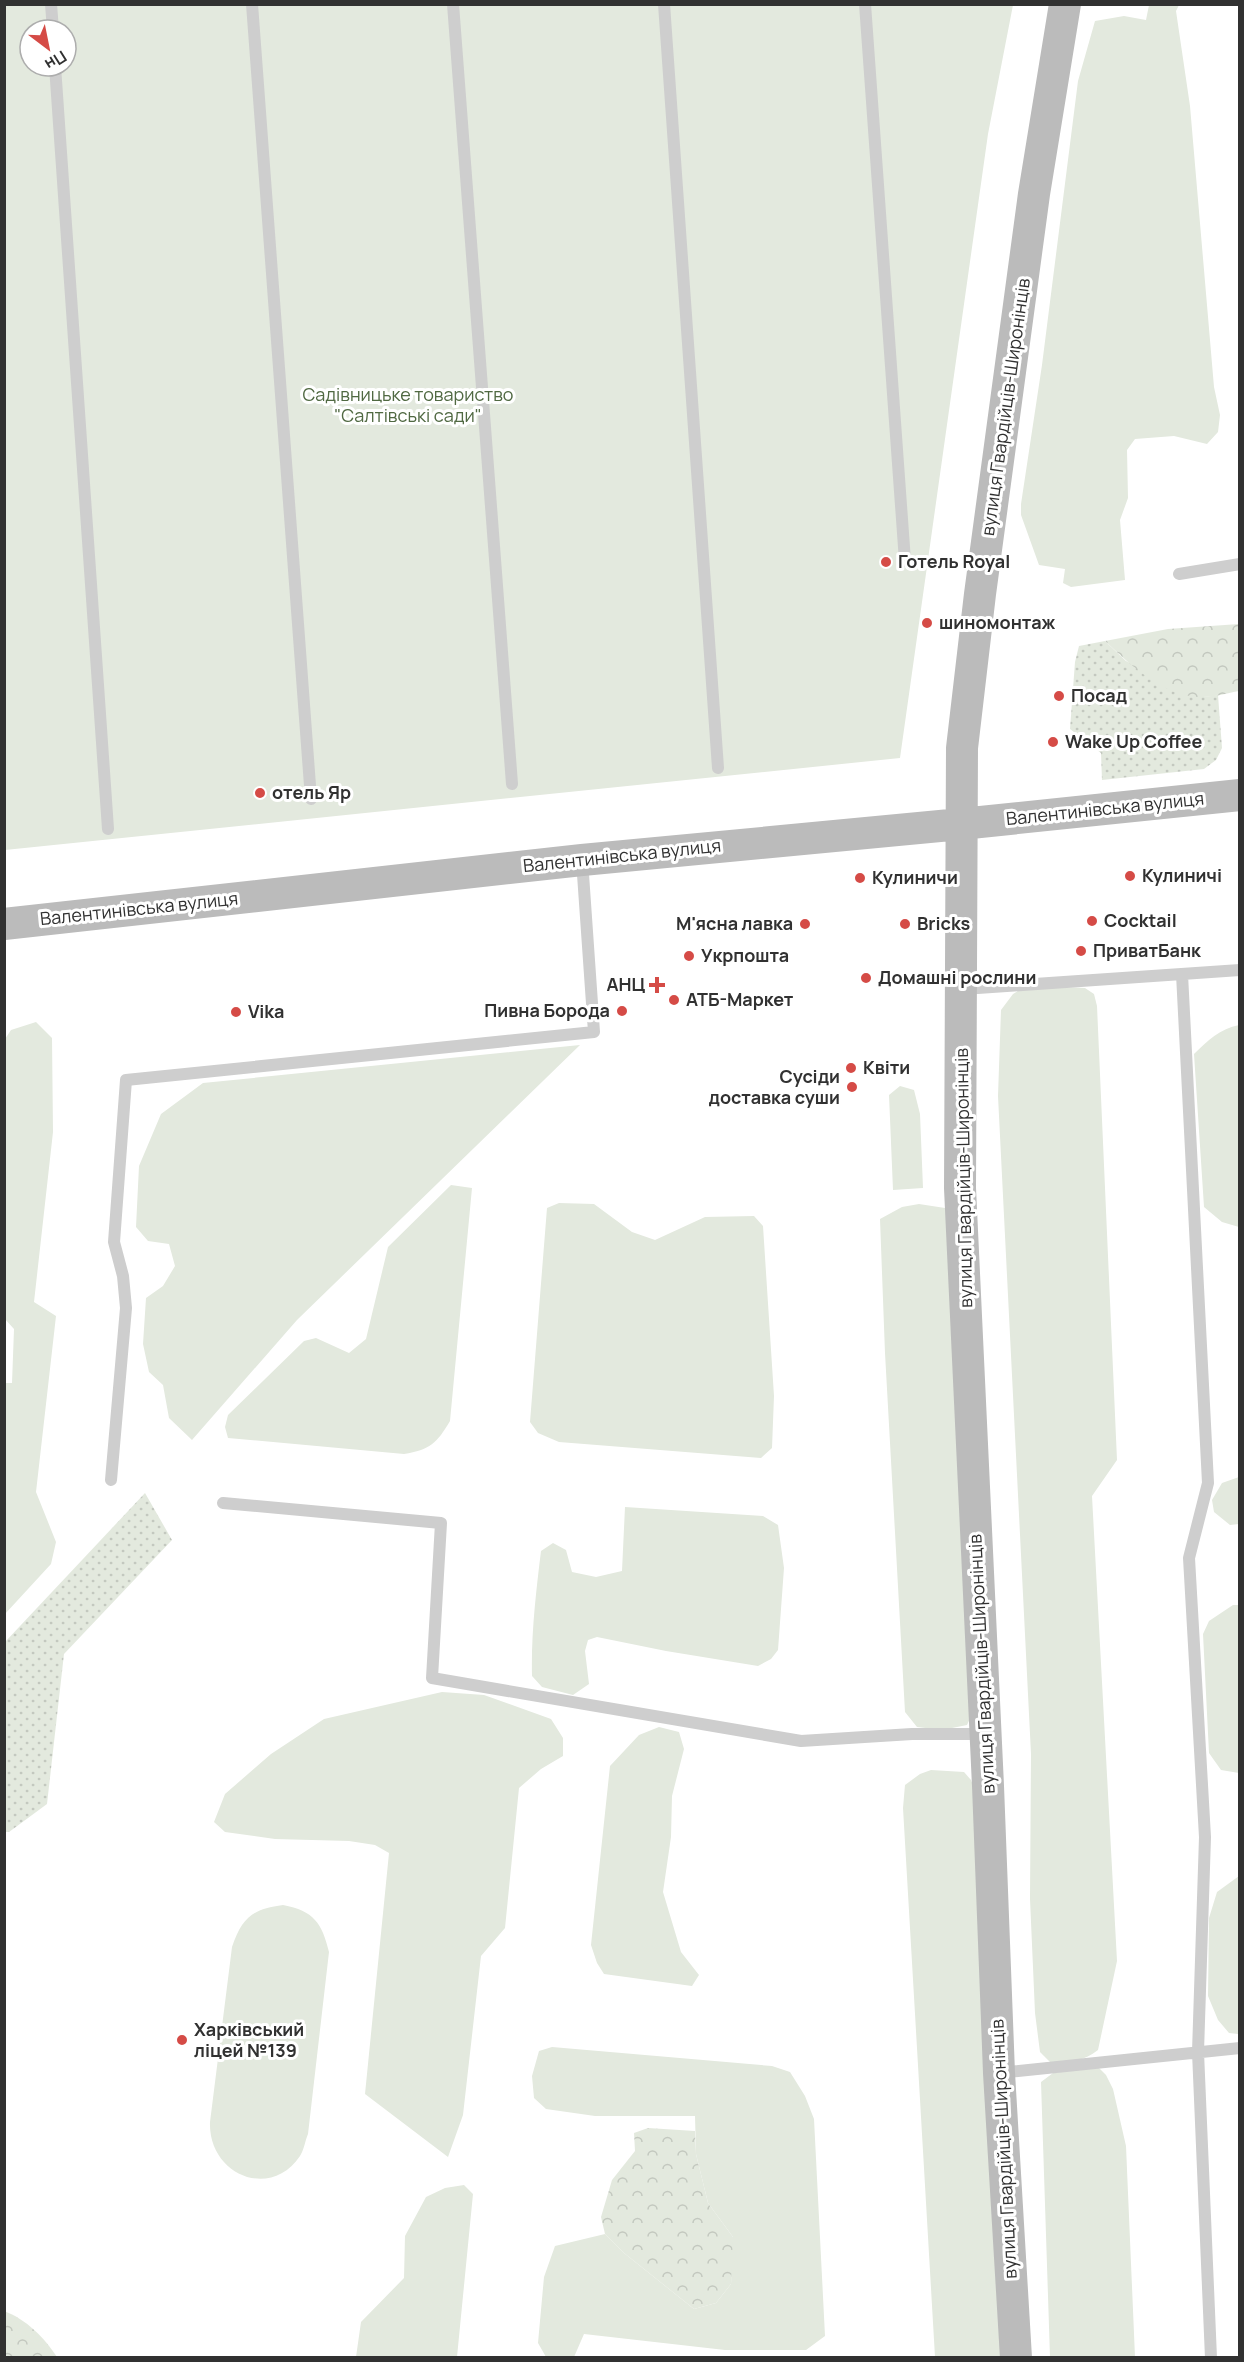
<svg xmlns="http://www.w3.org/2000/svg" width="1244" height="2362" viewBox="0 0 1244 2362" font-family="Manrope,sans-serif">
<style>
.grass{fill:url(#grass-dots)}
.park{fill:url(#park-crowns)}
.garden{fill:#e3e9de;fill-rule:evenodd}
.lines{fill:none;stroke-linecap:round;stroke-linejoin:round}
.lane{stroke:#cecece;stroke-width:12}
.secondary{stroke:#bbb;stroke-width:32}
.poi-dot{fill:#d54b46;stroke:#fff;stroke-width:2}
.labels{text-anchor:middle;stroke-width:6;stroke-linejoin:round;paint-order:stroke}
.park-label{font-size:18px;fill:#506942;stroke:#fff}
.street-label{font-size:18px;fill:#313131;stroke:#fff}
.poi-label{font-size:18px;font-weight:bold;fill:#313131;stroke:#fff;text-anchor:start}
</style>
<defs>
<pattern id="grass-dots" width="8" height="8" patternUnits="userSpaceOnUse" patternTransform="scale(1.5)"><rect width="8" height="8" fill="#e3e9de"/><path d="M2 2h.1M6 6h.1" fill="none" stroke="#c3c8bf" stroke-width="1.8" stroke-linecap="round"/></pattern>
<pattern id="park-crowns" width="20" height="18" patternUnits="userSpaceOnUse" patternTransform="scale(1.5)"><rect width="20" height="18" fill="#e3e9de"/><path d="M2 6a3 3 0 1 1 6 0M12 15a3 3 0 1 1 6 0" fill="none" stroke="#c3c8bf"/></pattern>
</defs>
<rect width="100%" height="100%" fill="#fff"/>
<path class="grass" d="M1105,641L1126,661L1204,697L1218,695L1222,748L1216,760L1204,769L1102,780L1101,753L1070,729L1075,662L1079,646Z
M145,1493L172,1540L64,1654L47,1804L9,1832H5V1642Z"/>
<path class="park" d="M1239,624V691C1228,693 1215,697 1203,697C1164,698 1131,665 1105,641L1168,629Z
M648,2128L695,2131L696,2154L708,2203L733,2237V2262L731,2284L716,2303L694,2309L624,2253L605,2234L601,2217L612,2180L635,2151L634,2133Z
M4,2311C26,2319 45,2338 57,2357H5Z"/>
<path class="garden" d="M5,5H1013L988,134L900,758L5,850ZM30,30H66V66H30Z
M1149,5H1179L1176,11L1190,106L1214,387L1220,415L1218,432L1207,444L1174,436L1135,439L1127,450L1128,498L1120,520L1125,580L1071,587L1063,583L1065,569L1039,565L1021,515V504L1042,365L1078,81L1095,21L1124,16L1146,20Z
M1062,987L1085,988L1094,994L1097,1006L1117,1460L1092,1496L1117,1961L1098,2050C1084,2061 1069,2063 1052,2064L1040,2052L1035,2013L1030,1899L1031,1754L998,1096L1001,1010L1013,994L1021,989Z
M36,1022L52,1038L53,1132L34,1302L56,1316L36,1492L56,1542L51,1564L5,1614L4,1383H12L14,1329L4,1318L5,1039L11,1030Z
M1239,1025H1240L1239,1227L1222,1222L1204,1207L1194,1054C1208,1040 1220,1029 1239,1025Z
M580,1045L297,1320L192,1440L169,1418L163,1385L149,1372L143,1344L146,1298L163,1286L175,1266L169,1244L148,1241L136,1227L139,1166L161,1114L203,1083Z
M900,1086L914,1090L920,1114L923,1188L893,1190L889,1095Z
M451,1185L472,1188L450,1421C437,1443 430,1450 404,1454L228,1438L225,1427L228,1415L304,1341L316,1338L349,1353L366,1339L388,1247Z
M559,1203L594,1204L632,1232L655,1240L705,1217L754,1216L763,1226L774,1396L772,1448L761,1458L559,1442L538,1433L530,1422L547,1208Z
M919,1204L945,1208L955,1220L974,1710L967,1725L942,1730L917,1727L905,1712L885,1353L880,1219L902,1207Z
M1239,1477V1524L1230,1525L1214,1512L1212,1500L1222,1483Z
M625,1507L763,1516L778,1525L784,1568L778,1650L771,1659L758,1666L666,1651L597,1637L588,1640L585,1651L589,1684L573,1695L542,1687L532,1676C531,1634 536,1592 541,1551L553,1543L566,1550L572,1572L596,1577L622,1571Z
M1233,1605H1239V1773L1221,1770L1209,1753L1203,1634L1209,1621Z
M442,1692L484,1695L551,1719L563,1738V1756L541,1769L519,1788L505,1928L481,1956L463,2115L448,2157L365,2094L389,1853L375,1845L349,1841L275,1839L225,1832L214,1822L225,1794L271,1754L324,1719Z
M659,1727L679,1732L684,1749L672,1796L671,1837L663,1892L681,1952L699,1975L692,1986L604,1974L597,1963L591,1945L610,1766L639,1735Z
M931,1770L964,1772L971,1780L979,1801L1012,2357H935L903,1808L905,1785L920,1774Z
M1239,1876L1240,2032L1238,2034L1229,2033L1218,2020L1208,1996L1209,1918L1217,1892Z
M283,1905C314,1911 322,1923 329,1952L308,2134C305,2141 304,2150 300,2156C270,2201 208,2174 210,2122L232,1947C242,1918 252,1909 283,1905Z
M552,2047L772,2066L790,2072L805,2096L814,2119L825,2336L806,2350H725L584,2334L574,2357H546L538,2343L544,2277L555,2246L605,2234L624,2253L694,2309L716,2303L731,2284L733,2237L708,2203L696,2154L695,2116H595L546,2109L534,2098L532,2076L539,2051Z
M1098,2067L1106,2075L1113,2089L1126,2146L1135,2357H1050L1041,2082L1053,2073Z
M464,2185L473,2194L457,2357H356L361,2322L404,2278L405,2236L426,2197L445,2188Z"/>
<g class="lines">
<path class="lane" d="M51,4L53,30
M252,4L311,799
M453,4L512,784
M664,4L718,768
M865,4L905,561
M55,66L108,829
M1179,574L1240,564
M1182,974L1208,1483L1189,1558L1205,1837L1198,2052L1211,2358
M963,989L1240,970
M111,1480L126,1308L123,1276L114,1242L126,1080L594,1032L582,860
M223,1503L441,1523L432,1678L801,1741L912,1734H984
M999,2073L1240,2048"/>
<path class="secondary" d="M4,924L582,860L961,824L1240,795
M1016,2358L999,2073L988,1786L960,1188L962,748L980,594L1034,194L1065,4"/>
</g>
<g class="poi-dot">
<circle cx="886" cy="562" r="6"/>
<circle cx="927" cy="623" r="6"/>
<circle cx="1059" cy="696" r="6"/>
<circle cx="1053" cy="742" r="6"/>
<circle cx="260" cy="793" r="6"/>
<circle cx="1130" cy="876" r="6"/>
<circle cx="860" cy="878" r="6"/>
<circle cx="1092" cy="921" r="6"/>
<circle cx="805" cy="924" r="6"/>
<circle cx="905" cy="924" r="6"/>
<circle cx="1081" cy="951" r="6"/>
<circle cx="689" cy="956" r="6"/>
<circle cx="866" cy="978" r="6"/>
<path d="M654 976h6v6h6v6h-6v6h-6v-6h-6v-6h6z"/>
<circle cx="674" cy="1000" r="6"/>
<circle cx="622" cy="1011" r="6"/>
<circle cx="236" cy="1012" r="6"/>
<circle cx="851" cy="1068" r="6"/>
<circle cx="852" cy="1087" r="6"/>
<circle cx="182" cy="2040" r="6"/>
</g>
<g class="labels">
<g class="park-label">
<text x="408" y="401">Садівницьке товариство<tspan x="408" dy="21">"Салтівські сади"</tspan></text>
</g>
<g class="street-label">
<text transform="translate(1006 407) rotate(-82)" y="6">вулиця Гвардійців-Широнінців</text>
<text transform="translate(1105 809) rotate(-6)" y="6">Валентинівська вулиця</text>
<text transform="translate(622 856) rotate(-6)" y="6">Валентинівська вулиця</text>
<text transform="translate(139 909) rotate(-6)" y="6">Валентинівська вулиця</text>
<text transform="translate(964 1178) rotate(-91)" y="6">вулиця Гвардійців-Широнінців</text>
<text transform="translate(982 1664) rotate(-93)" y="6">вулиця Гвардійців-Широнінців</text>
<text transform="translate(1004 2149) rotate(-93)" y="6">вулиця Гвардійців-Широнінців</text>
</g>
<g class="poi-label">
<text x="898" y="568">Готель Royal</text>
<text x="939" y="629">шиномонтаж</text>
<text x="1071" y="702">Посад</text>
<text x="1065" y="748">Wake Up Coffee</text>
<text x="272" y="799">отель Яр</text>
<text x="1142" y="882">Кулиничі</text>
<text x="872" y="884">Кулиничи</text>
<text x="1104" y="927">Cocktail</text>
<text x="793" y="930" text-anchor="end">М'ясна лавка</text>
<text x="917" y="930">Bricks</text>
<text x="1093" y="957">ПриватБанк</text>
<text x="701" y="962">Укрпошта</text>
<text x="878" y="984">Домашні рослини</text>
<text x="645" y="991" text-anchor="end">АНЦ</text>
<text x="686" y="1006">АТБ-Маркет</text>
<text x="610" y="1017" text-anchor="end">Пивна Борода</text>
<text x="248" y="1018">Vika</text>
<text x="863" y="1074">Квіти</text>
<text x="840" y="1083" text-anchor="end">Сусіди<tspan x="840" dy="21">доставка суши</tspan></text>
<text x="194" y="2036">Харківський<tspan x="194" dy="21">ліцей №139</tspan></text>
</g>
</g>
<rect width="1244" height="2362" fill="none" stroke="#313131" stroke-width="12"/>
<g transform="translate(48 48) rotate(148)"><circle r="28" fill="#ffffff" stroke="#adadad" stroke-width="1.5"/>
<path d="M0-4.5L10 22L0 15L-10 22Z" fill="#d54b46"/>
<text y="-9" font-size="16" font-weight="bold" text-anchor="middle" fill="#313131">Пн</text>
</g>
</svg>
